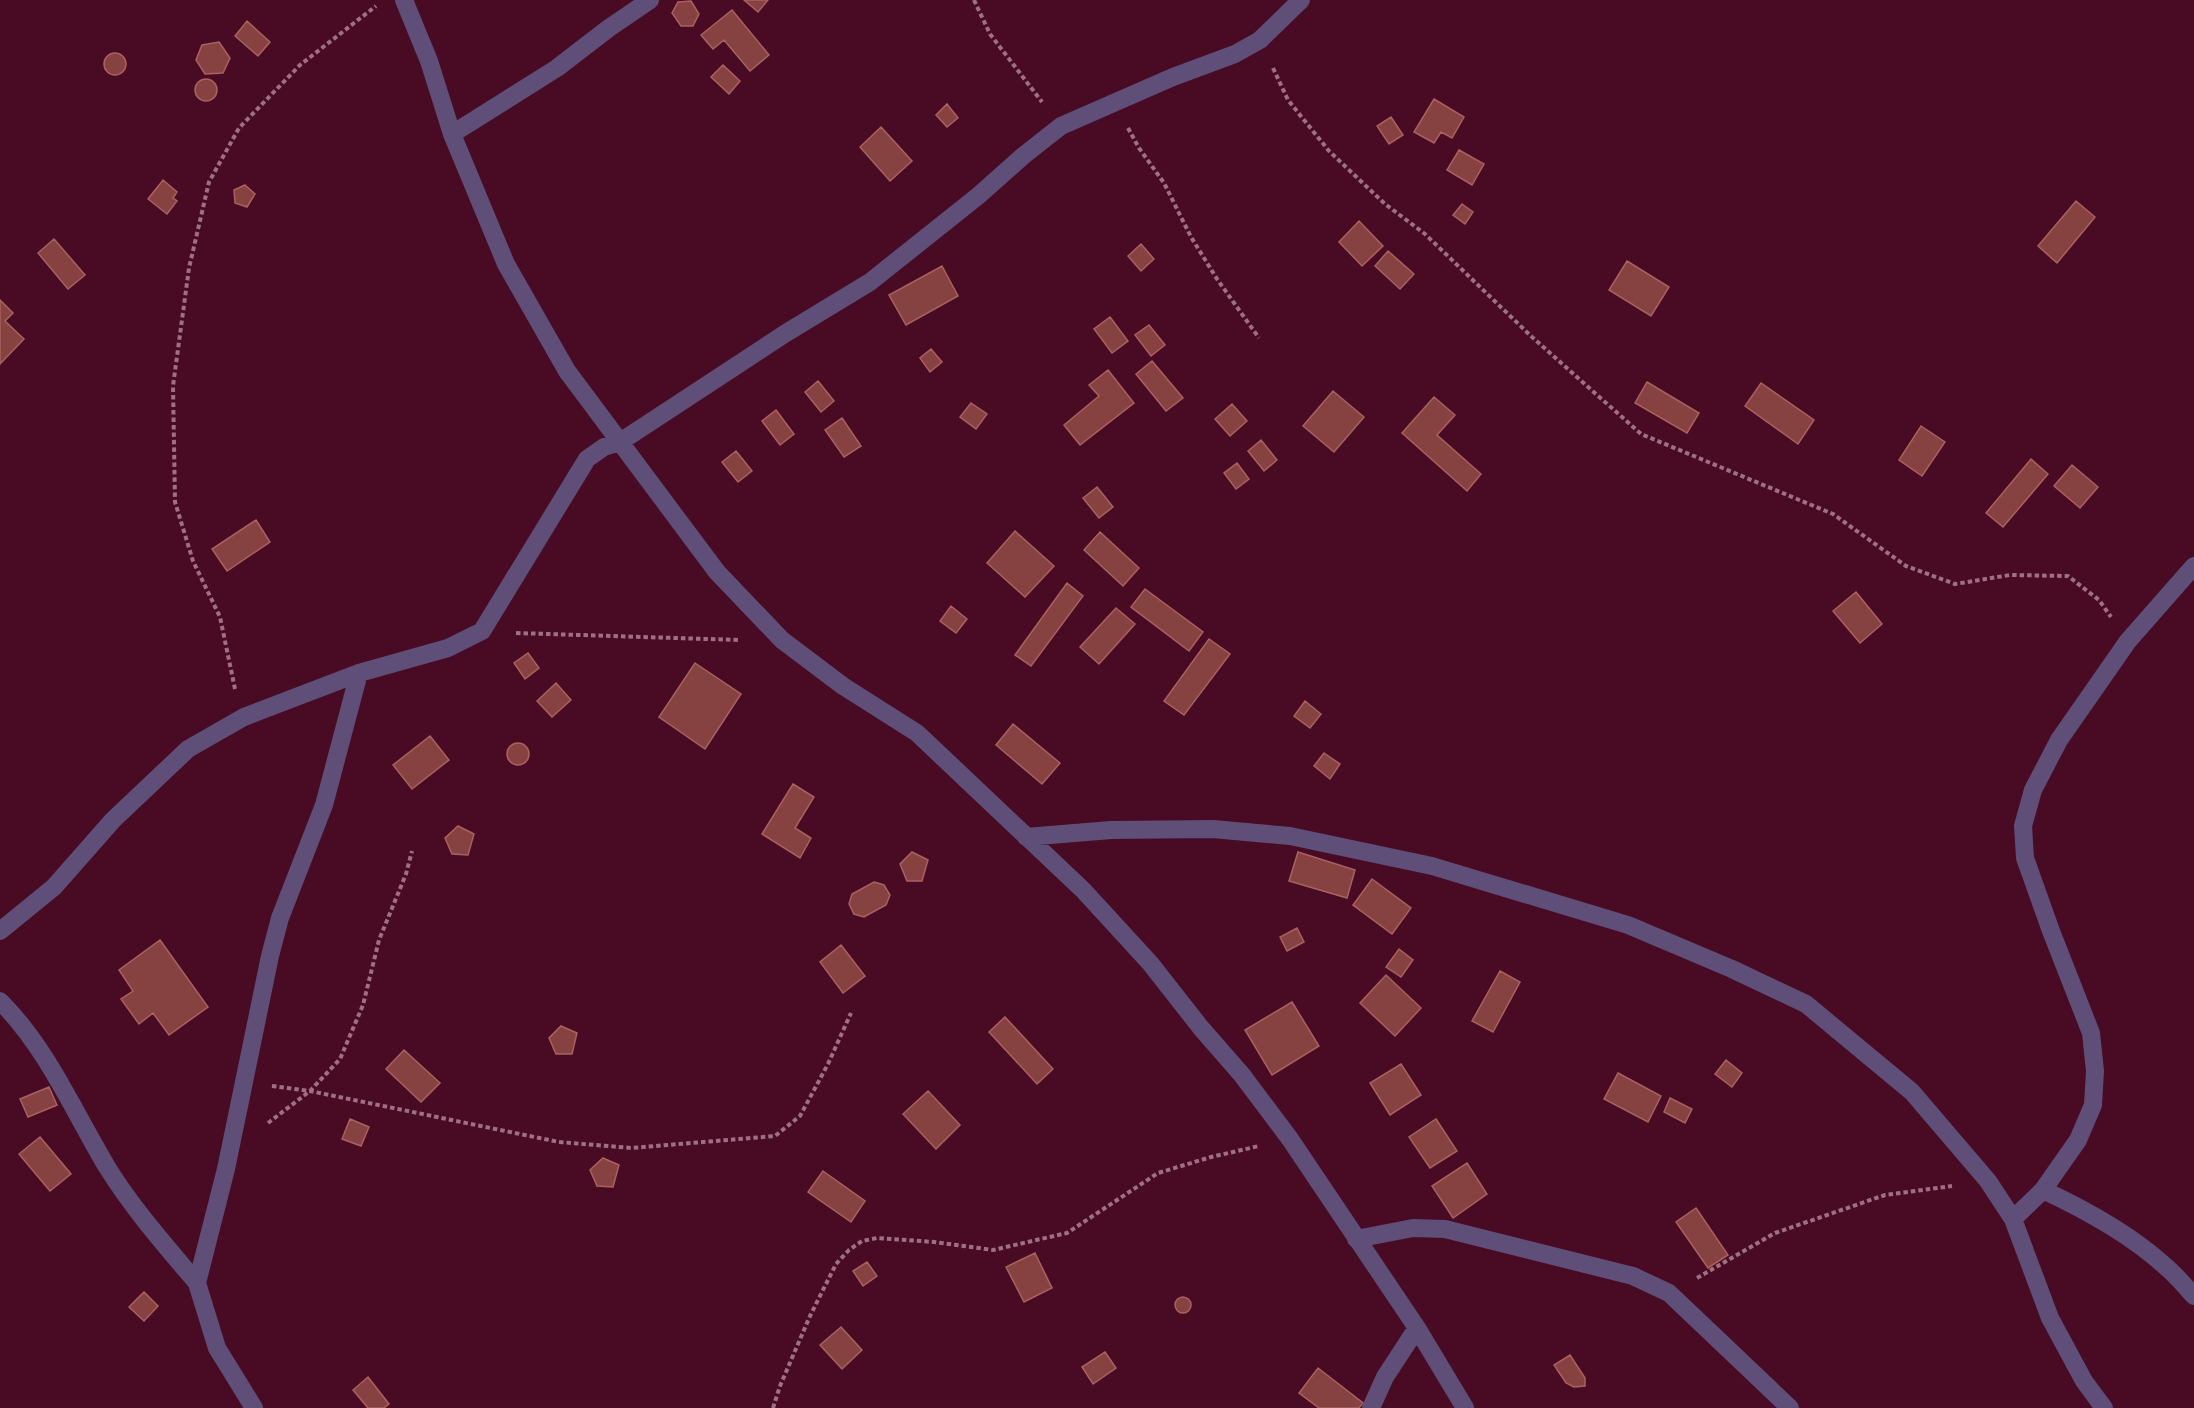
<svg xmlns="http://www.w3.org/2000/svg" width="2194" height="1408" viewBox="0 0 2194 1408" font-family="'Varela Round',sans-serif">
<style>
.building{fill:#864141;stroke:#aa6160;stroke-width:1.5}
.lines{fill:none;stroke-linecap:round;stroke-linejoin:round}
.path{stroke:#9e7081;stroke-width:4;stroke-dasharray:4.5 3;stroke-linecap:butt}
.minor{stroke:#5e4e78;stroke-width:18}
</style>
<rect width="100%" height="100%" fill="#490a24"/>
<path class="building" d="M744,0H768L758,12Z
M691,1L699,14L693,26H681L672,13L678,2Z
M732,10L769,55L750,71L724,40L713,49L701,35Z
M247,21L270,42L258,56L235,36Z
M219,42L230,58L223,73L205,74L196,60L202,45Z
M104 64a11 11 0 1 1 22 0a11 11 0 1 1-22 0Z
M723,65L740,81L729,94L711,77Z
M195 90a11 11 0 1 1 22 0a11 11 0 1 1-22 0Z
M1434,99L1464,117L1452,138L1441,132L1434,143L1414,132Z
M947,104L958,118L947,127L936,115Z
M1391,117L1403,135L1389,144L1377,126Z
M881,127L912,161L890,181L860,147Z
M1459,150L1484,164L1472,185L1447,170Z
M163,180L177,192L173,198L177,201L167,214L148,199Z
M245,185L255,194L247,207L235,203L234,190Z
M2076,201L2095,217L2057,263L2038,246Z
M1462,204L1473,212L1465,224L1453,215Z
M1359,221L1383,246L1362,266L1339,242Z
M54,239L85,275L68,289L38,253Z
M1141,244L1154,259L1141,271L1128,256Z
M1388,251L1414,274L1400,289L1375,266Z
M1627,261L1669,287L1651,316L1609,290Z
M942,266L958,296L906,325L889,295Z
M0,300L13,313L5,321L24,339L0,364Z
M1110,317L1128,341L1112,353L1094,329Z
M1149,325L1165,345L1151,356L1135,335Z
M931,349L942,362L930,372L920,358Z
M1152,361L1183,398L1166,411L1136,374Z
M1108,370L1134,403L1080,445L1064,425L1099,396L1089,385Z
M818,381L834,401L821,412L805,392Z
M1647,382L1699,413L1687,433L1635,403Z
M1761,383L1814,420L1798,444L1745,406Z
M1333,391L1364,417L1334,452L1303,426Z
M1434,397L1455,415L1437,435L1481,474L1467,491L1402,433Z
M971,403L987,414L976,429L960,417Z
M1232,404L1247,421L1230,436L1215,419Z
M776,410L794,434L780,445L762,421Z
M842,418L861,446L844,457L825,430Z
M1921,426L1945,442L1922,476L1899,460Z
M1261,440L1277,460L1264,471L1248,451Z
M736,451L752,471L738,482L722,462Z
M2031,459L2048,474L2003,527L1986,513Z
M1237,463L1249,479L1236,489L1224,473Z
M2072,465L2098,487L2080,508L2054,486Z
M1097,487L1113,507L1099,518L1083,498Z
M256,520L270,542L227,571L212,549Z
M1015,531L1054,566L1025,597L987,563Z
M1100,532L1139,568L1123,586L1084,550Z
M1067,583L1083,596L1031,666L1015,655Z
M1145,589L1203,632L1189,651L1131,607Z
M1856,592L1882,624L1860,643L1833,611Z
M951,606L967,619L956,633L940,621Z
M1116,608L1135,624L1099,664L1080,647Z
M1209,639L1230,654L1184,715L1164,701Z
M528,653L539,668L525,679L514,663Z
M695,663L741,694L705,749L659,717Z
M556,683L571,700L552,717L537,701Z
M1305,701L1321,714L1310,728L1294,716Z
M1013,724L1060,763L1042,784L996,745Z
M430,736L449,760L412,789L393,765Z
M507 754a11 11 0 1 1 22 0a11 11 0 1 1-22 0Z
M1324,753L1340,764L1330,779L1314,766Z
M793,784L814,797L795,828L811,838L800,858L762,834Z
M458,826L474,834L468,855L452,854L445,838Z
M912,852L928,860L922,881H907L900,864Z
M1298,852L1355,870L1347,898L1289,881Z
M1372,879L1411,908L1392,934L1353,905Z
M874,882L884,885L890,895L886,905L864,917L854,914L849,904L852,894Z
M1297,928L1304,942L1287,951L1280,937Z
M160,940L208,1007L169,1035L153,1013L139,1024L121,999L133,991L119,970Z
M841,945L865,976L843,993L820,962Z
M1399,949L1413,960L1401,977L1386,967Z
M1500,971L1520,982L1493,1032L1472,1021Z
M1386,975L1421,1008L1395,1036L1360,1003Z
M1292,1002L1319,1046L1272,1075L1245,1030Z
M1005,1017L1053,1069L1037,1084L989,1032Z
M561,1026L577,1033L572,1054H556L549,1038Z
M404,1050L440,1083L421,1102L386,1069Z
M1726,1060L1742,1073L1732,1087L1715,1074Z
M1401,1064L1421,1095L1390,1115L1370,1083Z
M1618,1073L1661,1096L1648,1122L1604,1099Z
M49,1087L57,1105L28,1117L20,1099Z
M928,1091L960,1125L936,1149L903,1114Z
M1670,1098L1692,1109L1685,1123L1664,1112Z
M350,1119L369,1127L361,1146L342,1139Z
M1436,1119L1457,1151L1430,1168L1409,1137Z
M40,1137L71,1174L50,1191L19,1154Z
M603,1158L619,1165L613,1187L597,1186L590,1170Z
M1467,1163L1487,1194L1453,1218L1432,1186Z
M823,1171L865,1201L851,1222L808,1192Z
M1696,1208L1728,1255L1708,1268L1676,1222Z
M1035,1253L1052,1288L1024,1302L1006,1267Z
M867,1262L877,1276L863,1286L853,1271Z
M144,1292L158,1306L144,1321L129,1307Z
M1175 1305a8 8 0 1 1 16 0a8 8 0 1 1-16 0Z
M841,1327L862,1350L842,1369L820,1345Z
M1105,1352L1116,1368L1093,1384L1082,1367Z
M1570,1355L1585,1378V1386L1574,1387L1566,1383L1554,1365Z
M1318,1368L1363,1403L1359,1408H1319L1299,1393Z
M368,1377L389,1404L384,1408H368L353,1390Z"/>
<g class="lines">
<path class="path" d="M974,0L990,34L1042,102
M1273,68L1288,100L1329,151L1385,204L1425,234L1532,337L1641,434L1833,514L1906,566L1955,584L2010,575L2068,576L2099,600L2111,617
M1128,128L1139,148L1164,183L1191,237L1217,279L1259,338
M516,633L739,640
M235,689L220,617L193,561L175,502L173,386L189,268L209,182L239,128L300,65L376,6
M272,1086L310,1091L559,1142L631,1148L775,1136L800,1116L828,1064L851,1013
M268,1123L310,1091L340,1059L363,1005L379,940L406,874L412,851
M1697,1278L1775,1233L1885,1195L1952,1186
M773,1408L780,1386L810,1316L836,1264L849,1250L862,1241L877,1238L934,1242L993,1250L1067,1233L1158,1173L1211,1157L1259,1146"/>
<path class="minor" d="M404,0L429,61L452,134L506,264L567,371L717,572L782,640L843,686L917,733L1083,890L1150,963L1201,1028L1242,1075L1290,1139L1417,1328L1465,1408
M452,134L557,68L609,28L650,0
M1026,837L1111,830L1213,829L1290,836L1432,866L1628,925L1732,969L1806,1004L1912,1092L1988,1181L2013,1219L2050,1318L2084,1381L2104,1408
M0,931L54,887L113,820L188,749L244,717L359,673L448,648L482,631L587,459L604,447L620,442L786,333L870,282L978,196L1023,156L1061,126L1173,77L1235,54L1260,40L1301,0
M0,1001C47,1048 73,1110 107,1167C133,1209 165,1245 197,1283
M2043,1190C2086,1210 2130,1234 2165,1266C2176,1275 2185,1286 2194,1296
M2013,1219L2043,1190L2078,1140L2093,1105L2095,1071L2091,1033L2051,931L2025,858L2023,826L2033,790L2059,740L2128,641L2194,566
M1356,1239L1413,1228L1445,1229L1633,1276L1669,1293L1790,1408
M254,1408L217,1348L197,1283L226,1169L270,956L280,918L324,805L359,673
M1371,1408L1385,1377L1417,1328"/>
</g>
</svg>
